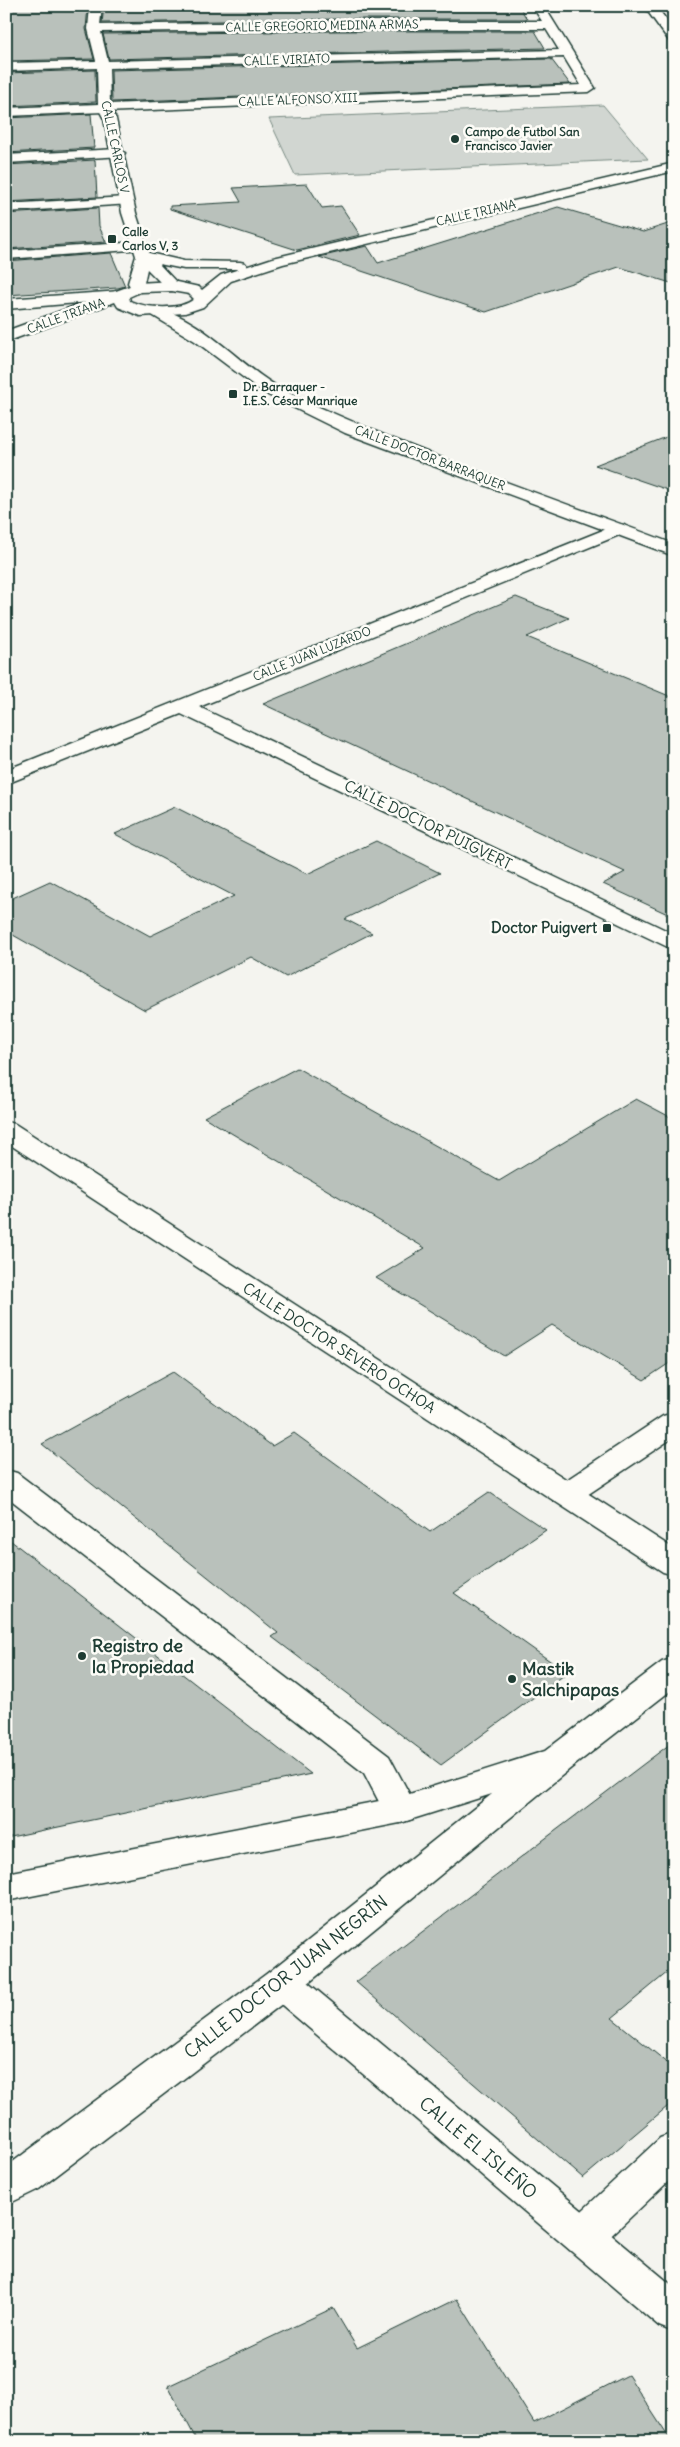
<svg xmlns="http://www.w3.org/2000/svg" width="680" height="2447" viewBox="0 0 680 2447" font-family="Delius,sans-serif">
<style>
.green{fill:#d1d6d1;stroke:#788a82}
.building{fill:#b9c1bb;stroke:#1f3d34}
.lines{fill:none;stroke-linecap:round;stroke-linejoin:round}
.pedestrian-casing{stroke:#1f3d34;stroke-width:3}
.minor-casing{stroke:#1f3d34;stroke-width:3}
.tertiary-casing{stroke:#1f3d34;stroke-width:3}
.secondary-casing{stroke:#1f3d34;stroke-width:3}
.primary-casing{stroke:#1f3d34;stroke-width:3}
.pedestrian{fill:#fdfcf7;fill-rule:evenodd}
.minor{fill:#fdfcf7;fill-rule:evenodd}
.tertiary{fill:#fdfcf7;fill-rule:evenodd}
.secondary{fill:#fdfcf7;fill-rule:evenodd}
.primary{fill:#fdfcf7;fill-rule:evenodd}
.poi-dot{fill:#1f3d34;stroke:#fdfcf7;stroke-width:2}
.labels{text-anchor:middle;stroke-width:5;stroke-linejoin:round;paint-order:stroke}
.far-street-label{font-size:12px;fill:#1f3d34;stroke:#fdfcf7}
.far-poi-label{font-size:12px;font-weight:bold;fill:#1f3d34;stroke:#fdfcf7;text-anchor:start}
.street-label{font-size:15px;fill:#1f3d34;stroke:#fdfcf7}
.poi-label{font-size:15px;font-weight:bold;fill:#1f3d34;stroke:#fdfcf7;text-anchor:end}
.near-poi-label{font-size:18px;font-weight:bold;fill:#1f3d34;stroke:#fdfcf7;text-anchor:start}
.near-street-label{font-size:18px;fill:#1f3d34;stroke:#fdfcf7}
</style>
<rect width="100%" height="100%" fill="#f4f4ef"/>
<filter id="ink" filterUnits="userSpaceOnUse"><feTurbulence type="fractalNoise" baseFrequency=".02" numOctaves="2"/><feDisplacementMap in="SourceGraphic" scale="10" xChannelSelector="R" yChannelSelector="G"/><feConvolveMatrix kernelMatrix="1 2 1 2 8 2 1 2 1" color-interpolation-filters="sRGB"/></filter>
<g filter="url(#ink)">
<path class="green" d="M603,105L648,159L295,175L269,119Z"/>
<path class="building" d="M6,6H88L86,29L94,59L6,61Z
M104,6H519L527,19H339L102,23Z
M339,31H535L545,48L109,59L103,34Z
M551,59L570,84L112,102L111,70Z
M95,70L96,102L6,106V73Z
M91,114L94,148L6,153V118Z
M95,160L97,197L6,202V165Z
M307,184L322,208L341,206L360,235L297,250L170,209V206L241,202L233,188Z
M558,207L643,232L674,222V284L619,267L486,312L319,257L367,246L378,263Z
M98,208L99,226L106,242L6,249V214Z
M111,253L125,286L118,288L6,295V261Z
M674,434V492L595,465Z
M516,597L569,618L527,637L674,698V917L603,884L625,872L263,704Z
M175,807L307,874L376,841L440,873L345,919L372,933L286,977L251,957L145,1010L6,931V901L50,881L150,936L234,896L115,834Z
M297,1068L499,1181L636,1099L674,1119V1360L644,1380L552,1325L504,1356L376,1278L425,1248L204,1117Z
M173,1372L272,1446L294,1433L430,1532L489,1492L546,1530L454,1593L567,1673L441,1765L272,1637L278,1633L42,1444Z
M6,1537L311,1774L6,1838Z
M674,1741V1967L612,2018L674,2068V2101L583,2178L356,1982Z
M457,2299L534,2423L628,2375L671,2441H197L168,2386L333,2308L357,2348Z"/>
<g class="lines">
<g class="pedestrian-casing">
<path id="pedestrian" d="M674,1413V1437L578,1501L567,1504L556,1501L551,1494L556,1487L663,1416Z"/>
</g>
<g class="minor-casing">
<path id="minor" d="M90,6H102L100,25L339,21H542L532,6H544L595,88L589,92L6,116V108L98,104L97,68L6,71V63L96,61L88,29ZM339,29H546L559,50L108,61L101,32ZM564,57L581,85L110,104L109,68Z
M118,149L125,153L123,156L6,163V155Z
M126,197L133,201L131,204L6,212V204Z
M139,242L144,243L146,246L144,249L6,259V251Z
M121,291L129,296L126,299L6,309V299Z
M618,524L624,525L627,529L624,533L199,707L674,934V950L181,714L6,784V770Z
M6,1122L15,1124L674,1549V1575L663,1572L6,1142Z
M6,1470L17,1473L389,1756L418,1810L412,1819L400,1823L388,1819L364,1773L6,1496Z
M674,2133V2176L597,2249L583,2254L569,2249L563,2236L569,2223L660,2138Z"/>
</g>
<g class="tertiary-casing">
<path id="tertiary" d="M104,104L109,105L116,119L136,213L149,253L184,261L240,262L245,263L247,266L245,269H184L159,264L177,283L180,286L177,289H167L147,269L144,283L146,288L138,293L133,291L128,283L136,256L122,213L104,119L98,108Z
M155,307C207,320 242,370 289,393C413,452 545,495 674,544V556L345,433L264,393L195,341L147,312Z
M282,1968L295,1972L674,2287V2332L659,2326L269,1994L263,1983L269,1972Z"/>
</g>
<g class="secondary-casing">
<path id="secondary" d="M644,6H656L674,30V42H670Z
M674,163V171L283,264L231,281L203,307L185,313L140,316L118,307L115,302L6,342V331L138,283L172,281L199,287L202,290L221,275L273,258ZM172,291L189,294L194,299C180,311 146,308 130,301L129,297L140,292Z"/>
</g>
<g class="primary-casing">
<path id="primary" d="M674,1658V1688L571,1768L295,1994L39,2189L6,2205V2167L269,1972L492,1794L400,1823L6,1901V1873L400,1797L545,1751L662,1662Z"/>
</g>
<use href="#pedestrian" class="pedestrian"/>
<use href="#minor" class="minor"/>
<use href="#tertiary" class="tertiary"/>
<use href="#secondary" class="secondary"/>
<use href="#primary" class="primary"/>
</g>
</g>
<g class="poi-dot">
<circle cx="455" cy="139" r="5"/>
<rect x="107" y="234" width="10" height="10" rx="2.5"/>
<rect x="228" y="389" width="10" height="10" rx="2.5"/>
<rect x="602" y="923" width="10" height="10" rx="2.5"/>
<circle cx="82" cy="1656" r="5"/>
<circle cx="512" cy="1679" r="5"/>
</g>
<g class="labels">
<g class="far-street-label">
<text transform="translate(322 26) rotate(-1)" y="4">CALLE GREGORIO MEDINA ARMAS</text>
<text transform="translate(287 60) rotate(-2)" y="4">CALLE VIRIATO</text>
<text transform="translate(298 100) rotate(-2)" y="4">CALLE ALFONSO XIII</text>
<text transform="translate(115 147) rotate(78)" y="4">CALLE CARLOS V</text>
<text transform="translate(476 213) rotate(-13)" y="4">CALLE TRIANA</text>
<text transform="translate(66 316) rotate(-20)" y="4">CALLE TRIANA</text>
<text transform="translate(430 458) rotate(21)" y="4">CALLE DOCTOR BARRAQUER</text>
<text transform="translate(312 654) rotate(-22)" y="4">CALLE JUAN LUZARDO</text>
</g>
<g class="far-poi-label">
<text x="465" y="136">Campo de Futbol San<tspan x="465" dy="14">Francisco Javier</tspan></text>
<text x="122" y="236">Calle<tspan x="122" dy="14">Carlos V, 3</tspan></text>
<text x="243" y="391">Dr. Barraquer -<tspan x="243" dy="14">I.E.S. César Manrique</tspan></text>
</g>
<g class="street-label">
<text transform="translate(428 825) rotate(26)" y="5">CALLE DOCTOR PUIGVERT</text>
<text transform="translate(339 1348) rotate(33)" y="5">CALLE DOCTOR SEVERO OCHOA</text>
</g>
<g class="poi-label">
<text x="597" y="933">Doctor Puigvert</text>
</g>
<g class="near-poi-label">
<text x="92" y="1652">Registro de<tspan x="92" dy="21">la Propiedad</tspan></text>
<text x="522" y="1675">Mastik<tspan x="522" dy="21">Salchipapas</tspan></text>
</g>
<g class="near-street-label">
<text transform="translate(286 1977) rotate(-38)" y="6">CALLE DOCTOR JUAN NEGRÍN</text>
<text transform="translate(478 2148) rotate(40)" y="6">CALLE EL ISLEÑO</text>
</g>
</g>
<rect width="680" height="2447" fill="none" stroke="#fdfcf7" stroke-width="25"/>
<rect x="12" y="12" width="655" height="2422" fill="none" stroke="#1f3d34" stroke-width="2" filter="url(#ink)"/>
</svg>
